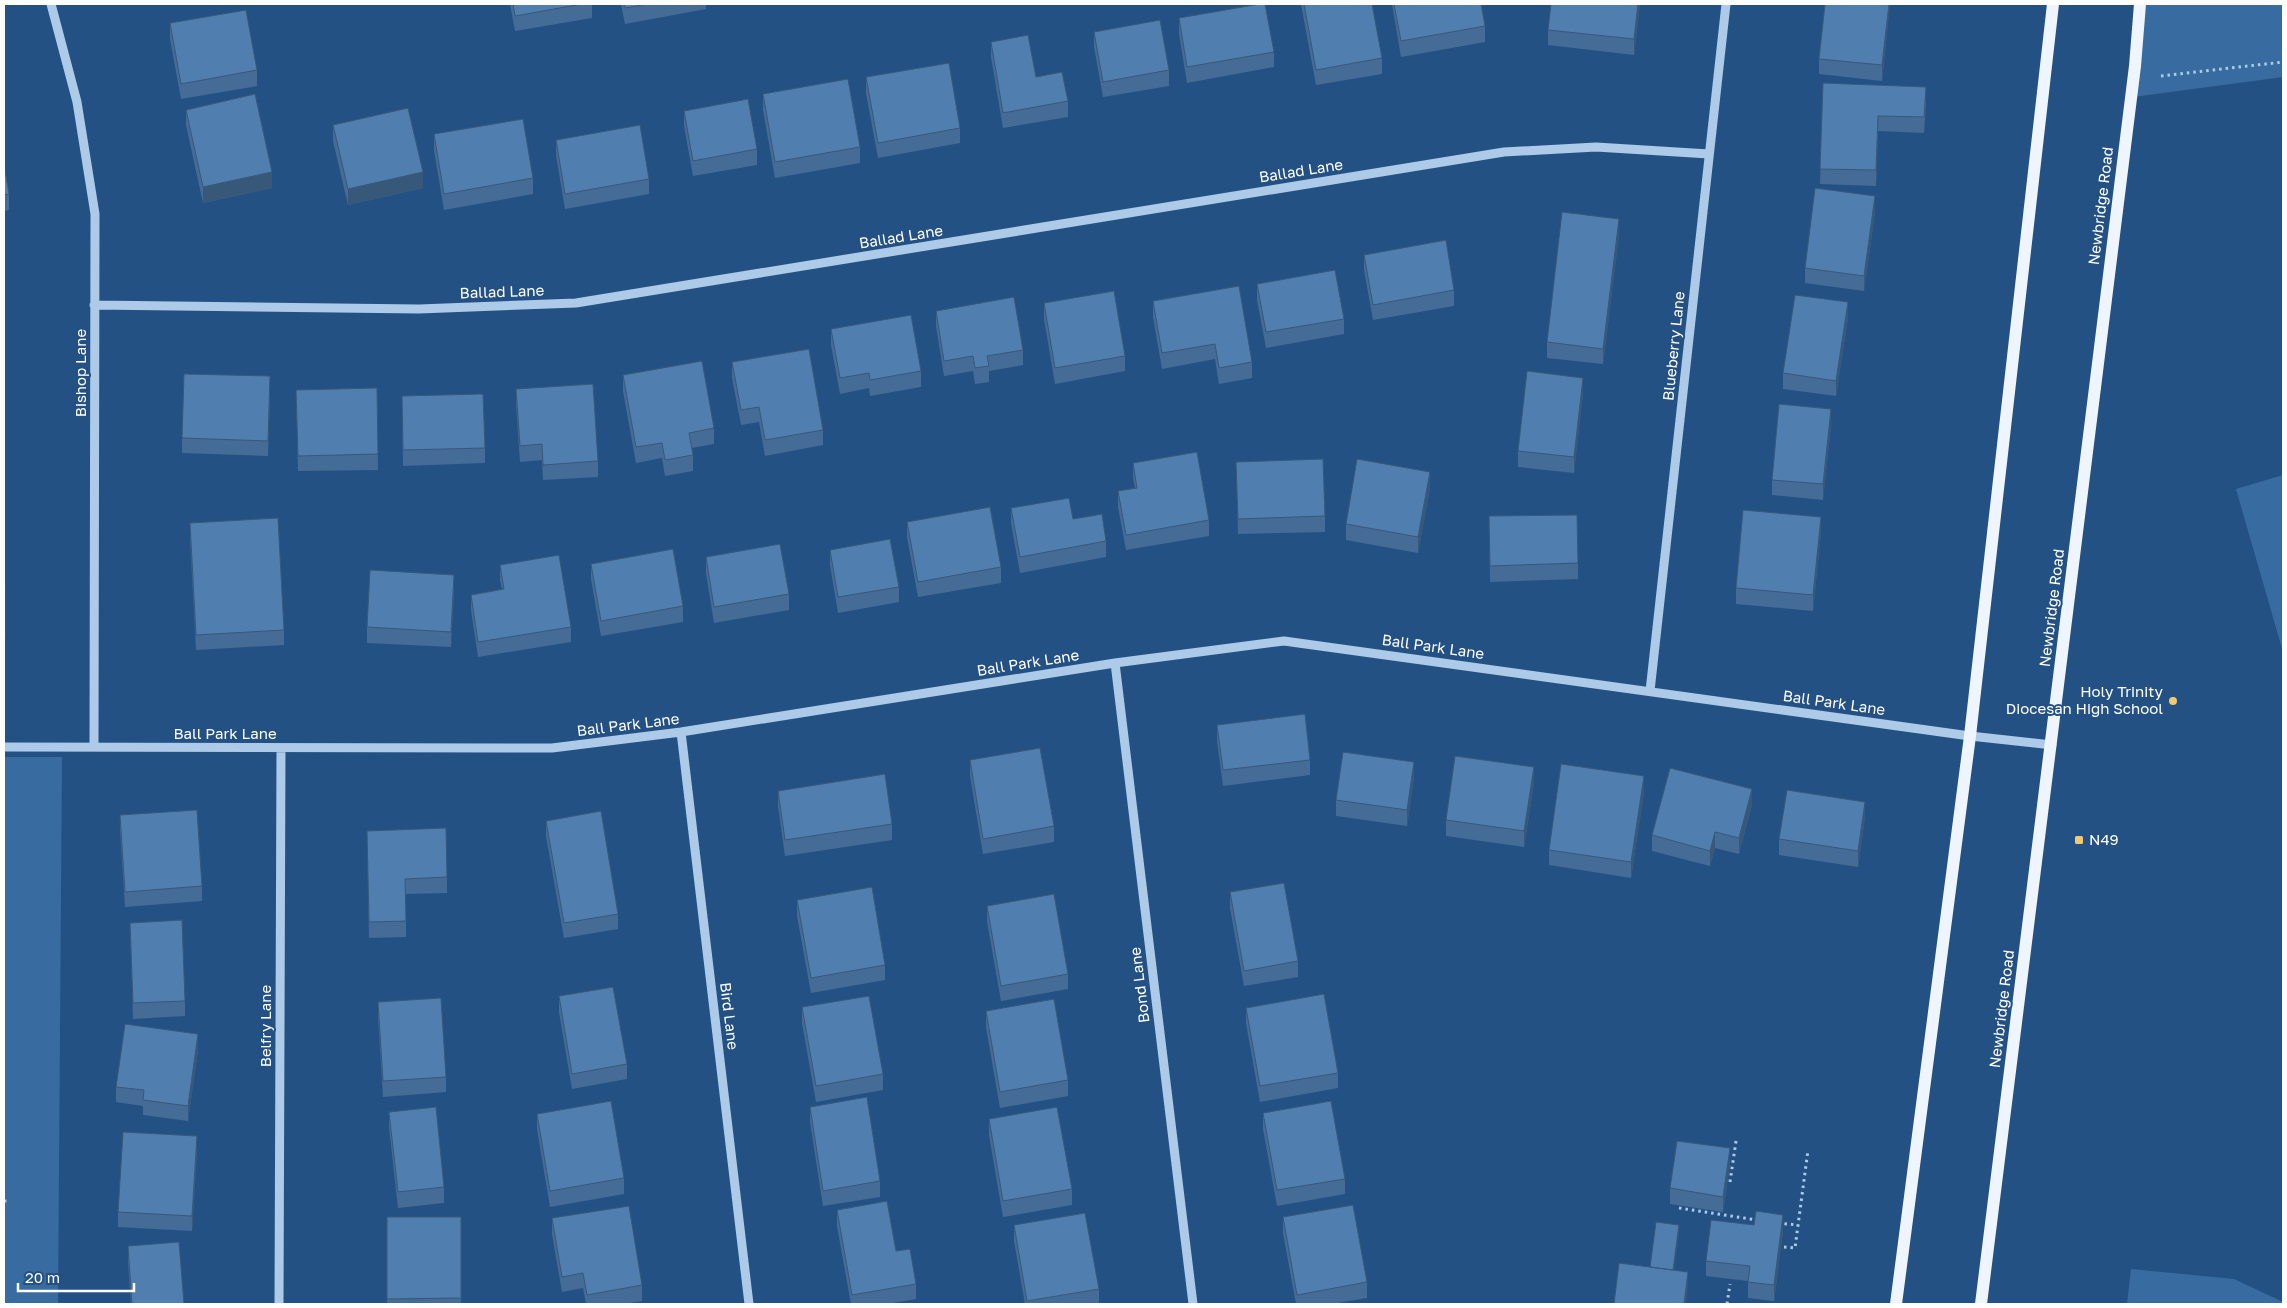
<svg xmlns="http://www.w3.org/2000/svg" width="2287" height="1308" viewBox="0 0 2287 1308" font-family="'Golos Text',sans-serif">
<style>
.green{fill:#386ca1}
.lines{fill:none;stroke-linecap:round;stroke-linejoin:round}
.path{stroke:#adcae8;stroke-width:3;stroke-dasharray:2.5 4;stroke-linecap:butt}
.minor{stroke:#adcae8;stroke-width:9}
.major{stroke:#eff5fe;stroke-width:12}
.wall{fill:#456c96}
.shaded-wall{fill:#38587a}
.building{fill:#507eae;stroke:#38587a}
.poi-dot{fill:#f3c870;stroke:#245184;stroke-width:2}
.labels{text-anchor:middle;stroke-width:4;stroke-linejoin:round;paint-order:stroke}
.street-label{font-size:15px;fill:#fff;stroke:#245184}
.poi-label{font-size:15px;fill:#fff;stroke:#245184;text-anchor:end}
</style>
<rect width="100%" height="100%" fill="#245184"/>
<path class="green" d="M2142,4H2283V77L2133,97Z
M2283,475V652L2236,489Z
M4,757H62L58,1304H4Z
M2131,1269L2234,1279L2283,1302V1304H2127Z"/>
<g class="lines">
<path class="path" d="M2161,76L2283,62
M1730,1182L1736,1141
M4,1201H9
M1679,1208L1757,1220
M1778,1223L1797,1225
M1784,1247L1795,1248L1808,1150
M1727,1304L1730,1284"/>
<path class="minor" d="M51,4L77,102L95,214L94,747
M94,305L419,309L576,303L1504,152L1596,147L1709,154
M1115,663L1193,1304
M1650,691L1726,4
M681,732L749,1304
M4,747L552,748L681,732L1115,663L1284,641L1970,736L2052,745
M279,1304L281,748"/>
<path class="major" d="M1896,1304L1970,736L2053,4
M1981,1304L2135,66L2140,4"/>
</g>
<path class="wall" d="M510,4H592V18L515,31Z
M621,4H706V9L625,24Z
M1301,4H1372L1382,58V74L1316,85Z
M1392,4H1481L1485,26V42L1401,57Z
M1551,4H1640L1634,55L1548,45V30Z
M1825,4H1890L1882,81L1819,74V59Z
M1179,18L1274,52V67L1187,83L1179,34Z
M170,23L257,70V86L181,99L170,39Z
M1094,32L1169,70V86L1103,97L1094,47Z
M991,42L1068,101V117L1003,128L991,57Z
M866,77L960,128V143L878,158L866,93Z
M1823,83L1926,102L1924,133L1878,131L1876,186L1820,184Z
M763,94L860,147V163L775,178L763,110Z
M186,110L272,188L203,203L186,125Z
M684,111L757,149V165L693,176L684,126Z
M333,125L423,188L348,205L333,141Z
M434,134L533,178V194L444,210L434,150Z
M556,140L649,179V194L565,209L556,155Z
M4,164L9,194V210L4,211Z
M1875,212L1864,291L1805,283V268Z
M1619,235L1603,364L1547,358V342Z
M1364,255L1454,290V306L1373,320L1364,270Z
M1257,284L1344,319V334L1266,348L1257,300Z
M1153,301L1252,362V378L1219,384L1215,359L1162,369L1153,317Z
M1044,303L1125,356V371L1055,384L1044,319Z
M936,311L1023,350V365L989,371V382L975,384L973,371L944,376L936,326Z
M1848,318L1836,396L1783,389V373Z
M831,329L921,371V387L870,396L869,388L840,394L831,345Z
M732,362L823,430V445L765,456L759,422L741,425L732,378Z
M623,375L714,428V444L692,448L693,455V471L665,476L662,458L636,463L623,391Z
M377,388L378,470L298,471L296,390Z
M516,389L598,461V477L543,480L542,460L520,462L516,404Z
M270,392L268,456L182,453V438Z
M1583,393L1574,473L1518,467V451Z
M402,411L485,448V463L403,466Z
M1831,425L1823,500L1772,495V480Z
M1236,462L1325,516V532L1238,534Z
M1133,463L1209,520V536L1126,550L1118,507V491L1135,488L1133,478Z
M1430,488L1418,553L1346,540V524Z
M1011,508L1073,519L1106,541V557L1020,573L1011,523Z
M1489,516L1578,563V579L1490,582Z
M907,522L1001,567V583L918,597L907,537Z
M190,523L284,630V645L196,650L190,538Z
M1821,532L1813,611L1736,604V588Z
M830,550L899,587V602L838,613L830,565Z
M706,557L789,594V610L714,623L706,573Z
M591,564L683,606V622L601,636L591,579Z
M500,565L571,627V642L478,657L471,610V595L502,589L500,580Z
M4,585H5V652H4Z
M454,590L451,647L367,643V627Z
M1217,725L1310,760V775L1223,786L1217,741Z
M970,760L1054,826V842L983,854L970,776Z
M1414,777L1407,826L1336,816V800Z
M1534,783L1524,847L1446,836V820Z
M778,791L892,824V840L785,856L778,806Z
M1644,792L1631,878L1549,865V850Z
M1752,805L1739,854L1715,848L1710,866L1652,851V835Z
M120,815L202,886V901L125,907L120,830Z
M1865,817L1858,867L1779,855V839Z
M546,821L618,914V929L564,938L546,836Z
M367,831L447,877V893L406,894V937L369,938Z
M1230,892L1298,961V977L1244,986L1230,908Z
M797,900L885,965V980L811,993L797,916Z
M987,906L1068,974V989L1001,1001L987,921Z
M130,923L185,1001V1016L133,1019Z
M559,996L627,1064V1079L572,1089L559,1012Z
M378,1002L446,1077V1092L383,1097L378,1017Z
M802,1007L883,1074V1090L816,1102L802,1023Z
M1246,1008L1338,1073V1088L1260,1102L1246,1023Z
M986,1011L1068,1080V1096L1000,1108L986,1027Z
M198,1050L188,1121L143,1115V1106L116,1102V1087Z
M810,1107L880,1181V1197L823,1206L810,1122Z
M389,1112L444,1187V1203L398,1208L389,1127Z
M1263,1113L1345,1179V1194L1277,1206L1263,1129Z
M537,1114L624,1178V1194L550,1207L537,1129Z
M989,1119L1072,1189V1205L1003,1217L989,1135Z
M197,1151L192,1231L118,1227V1212Z
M1730,1164L1723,1212L1670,1204V1188Z
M837,1210L896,1251L916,1284V1299L887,1304H851L837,1226Z
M387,1217H461V1304H387Z
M1283,1217L1367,1282V1298L1332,1304H1296L1283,1233Z
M552,1218L642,1285V1301L624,1304H586L583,1288L562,1292L552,1234Z
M1014,1225L1099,1289V1304H1025L1014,1241Z
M1783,1231L1774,1301L1748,1298V1281L1706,1276V1261Z
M128,1246L184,1304H131L128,1262Z"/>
<path class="shaded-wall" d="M1638,4H1640L1634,55V39Z
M1889,4H1890L1882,81V65Z
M1878,116V131L1876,186V170Z
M272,172V188L203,203V187Z
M423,172V188L348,205V189Z
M1875,196V212L1864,291V276Z
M1619,219V235L1603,364V349Z
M1848,302V318L1836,396V381Z
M270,376V392L268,456V441Z
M1583,378V393L1574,473V457Z
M1831,409V425L1823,500V484Z
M1430,472V488L1418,553V537Z
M1821,517V532L1813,611V595Z
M454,575V590L451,647V632Z
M1414,762V777L1407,826V810Z
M1534,767V783L1524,847V831Z
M1644,776V792L1631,878V862Z
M1752,789V805L1739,854V838Z
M1865,802V817L1858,867V851Z
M1715,832V848L1710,866V851Z
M198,1034V1050L188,1121V1106Z
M197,1136V1151L192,1231V1216Z
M1730,1148V1164L1723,1212V1197Z
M1783,1215V1231L1774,1301V1285Z
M1679,1225V1233L1673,1279V1271Z
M1688,1272V1287L1686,1304H1684Z"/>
<path class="building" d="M513,4H582L515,16Z
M624,4H649L625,8Z
M1260,4H1265L1274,52L1187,67L1179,18Z
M1304,4H1372L1382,58L1316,70Z
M1394,4H1481L1485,26L1401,41Z
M1551,4H1638L1634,39L1548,30Z
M1825,4H1889L1882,65L1819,59Z
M246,10L257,70L181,84L170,23Z
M1160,20L1169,70L1103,82L1094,32Z
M1028,35L1036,77L1062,72L1068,101L1003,113L991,42Z
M949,63L960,128L878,143L866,77Z
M848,79L860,147L775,162L763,94Z
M1823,83L1926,87L1924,117L1878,116L1876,170L1820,169Z
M255,94L272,172L203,187L186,110Z
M748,99L757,149L693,161L684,111Z
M408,108L423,172L348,189L333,125Z
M523,119L533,178L444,194L434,134Z
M640,125L649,179L565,194L556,140Z
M4,164L9,194L4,195Z
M1815,188L1875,196L1864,276L1805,268Z
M1562,212L1619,219L1603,349L1547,342Z
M1446,240L1454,290L1373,305L1364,255Z
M1335,270L1344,319L1266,332L1257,284Z
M1239,286L1252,362L1219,368L1215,344L1162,353L1153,301Z
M1114,291L1125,356L1055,368L1044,303Z
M1795,295L1848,302L1836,381L1783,373Z
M1014,297L1023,350L987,356L989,366L975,368L973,356L944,361L936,311Z
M911,315L921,371L870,380L869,373L840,378L831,329Z
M809,349L823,430L765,440L759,407L741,410L732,362Z
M702,361L714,428L689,433L693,455L665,460L662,443L636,447L623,375Z
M1527,371L1583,378L1574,457L1518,451Z
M184,374L270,376L268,441L182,438Z
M593,384L598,461L543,465L542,444L520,446L516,389Z
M377,388L378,454L298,456L296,390Z
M483,394L485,448L403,450L402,396Z
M1779,404L1831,409L1823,484L1772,480Z
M1197,452L1209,520L1126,535L1118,491L1137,488L1133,463Z
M1323,459L1325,516L1238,519L1236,462Z
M1357,459L1430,472L1418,537L1346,524Z
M1069,498L1073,519L1102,514L1106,541L1020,557L1011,508Z
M990,507L1001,567L918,582L907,522Z
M1743,510L1821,517L1813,595L1736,588Z
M1577,515L1578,563L1490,566L1489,516Z
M278,518L284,630L196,635L190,523Z
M890,539L899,587L838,597L830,550Z
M780,544L789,594L714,607L706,557Z
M673,549L683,606L601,621L591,564Z
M559,555L571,627L478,642L471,595L504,589L500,565Z
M370,570L454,575L451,632L367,627Z
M4,585H5V637H4Z
M1305,714L1310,760L1223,770L1217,725Z
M1040,748L1054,826L983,839L970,760Z
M1343,752L1414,762L1407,810L1336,800Z
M1455,756L1534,767L1524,831L1446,820Z
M1561,764L1644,776L1631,862L1549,850Z
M1670,768L1752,789L1739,838L1715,832L1710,851L1652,835Z
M885,774L892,824L785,840L778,791Z
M1787,790L1865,802L1858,851L1779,839Z
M197,810L202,886L125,892L120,815Z
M601,811L618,914L564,923L546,821Z
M446,828L447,877L405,879L406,921L369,922L367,831Z
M1284,883L1298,961L1244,971L1230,892Z
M872,887L885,965L811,978L797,900Z
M1054,894L1068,974L1001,986L987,906Z
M182,920L185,1001L133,1003L130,923Z
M613,987L627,1064L572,1074L559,996Z
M1324,994L1338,1073L1260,1086L1246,1008Z
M869,996L883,1074L816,1086L802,1007Z
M441,998L446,1077L383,1081L378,1002Z
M1054,999L1068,1080L1000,1092L986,1011Z
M125,1024L198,1034L188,1106L143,1100L144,1090L116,1087Z
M867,1097L880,1181L823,1191L810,1107Z
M611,1101L624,1178L550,1191L537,1114Z
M1331,1101L1345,1179L1277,1190L1263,1113Z
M436,1107L444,1187L398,1192L389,1112Z
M1057,1107L1072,1189L1003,1201L989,1119Z
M123,1132L197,1136L192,1216L118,1212Z
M1677,1141L1730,1148L1723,1197L1670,1188Z
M887,1201L896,1251L910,1249L916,1284L852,1295L837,1210Z
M1353,1205L1367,1282L1297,1295L1283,1217Z
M629,1206L642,1285L587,1295L583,1273L562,1277L552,1218Z
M1756,1211L1783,1215L1774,1285L1748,1282L1750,1266L1706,1261L1711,1220L1754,1225Z
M1085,1213L1099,1289L1027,1301L1014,1225Z
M387,1217H461V1298L387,1299Z
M1656,1222L1679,1225L1673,1270L1650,1267Z
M179,1242L184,1304H132L128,1246Z
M1619,1263L1688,1272L1684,1304H1614Z"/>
<g class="poi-dot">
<circle cx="2173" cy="701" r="5"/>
<rect x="2074" y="835" width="10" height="10" rx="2.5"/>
</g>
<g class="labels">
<g class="street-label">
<text transform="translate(1301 171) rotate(-9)" y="5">Ballad Lane</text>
<text transform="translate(2101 206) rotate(-83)" y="5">Newbridge Road</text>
<text transform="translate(901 237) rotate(-9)" y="5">Ballad Lane</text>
<text transform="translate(502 292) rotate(-2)" y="5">Ballad Lane</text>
<text transform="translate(1674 346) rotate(-84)" y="5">Blueberry Lane</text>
<text transform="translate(81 373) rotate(-90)" y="5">Bishop Lane</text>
<text transform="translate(2052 608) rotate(-83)" y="5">Newbridge Road</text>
<text transform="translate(1433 647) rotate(8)" y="5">Ball Park Lane</text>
<text transform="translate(1028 663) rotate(-9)" y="5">Ball Park Lane</text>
<text transform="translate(1834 703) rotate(8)" y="5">Ball Park Lane</text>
<text transform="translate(628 725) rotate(-7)" y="5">Ball Park Lane</text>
<text x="225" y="739">Ball Park Lane</text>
<text transform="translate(1140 985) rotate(-97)" y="5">Bond Lane</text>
<text transform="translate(2002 1009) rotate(-83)" y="5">Newbridge Road</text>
<text transform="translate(729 1016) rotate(83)" y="5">Bird Lane</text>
<text transform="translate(266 1026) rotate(-90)" y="5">Belfry Lane</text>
</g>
<g class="poi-label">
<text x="2163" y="697">Holy Trinity<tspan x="2163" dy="17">Diocesan High School</tspan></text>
<text x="2089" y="845" text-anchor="start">N49</text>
</g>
</g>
<rect width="2287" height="1308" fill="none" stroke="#ffffff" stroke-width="10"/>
<path d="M18 1283v8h116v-8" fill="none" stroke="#ffffff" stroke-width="2.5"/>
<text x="25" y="1283" font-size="15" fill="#ffffff" stroke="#245184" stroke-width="4" paint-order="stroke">20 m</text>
</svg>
